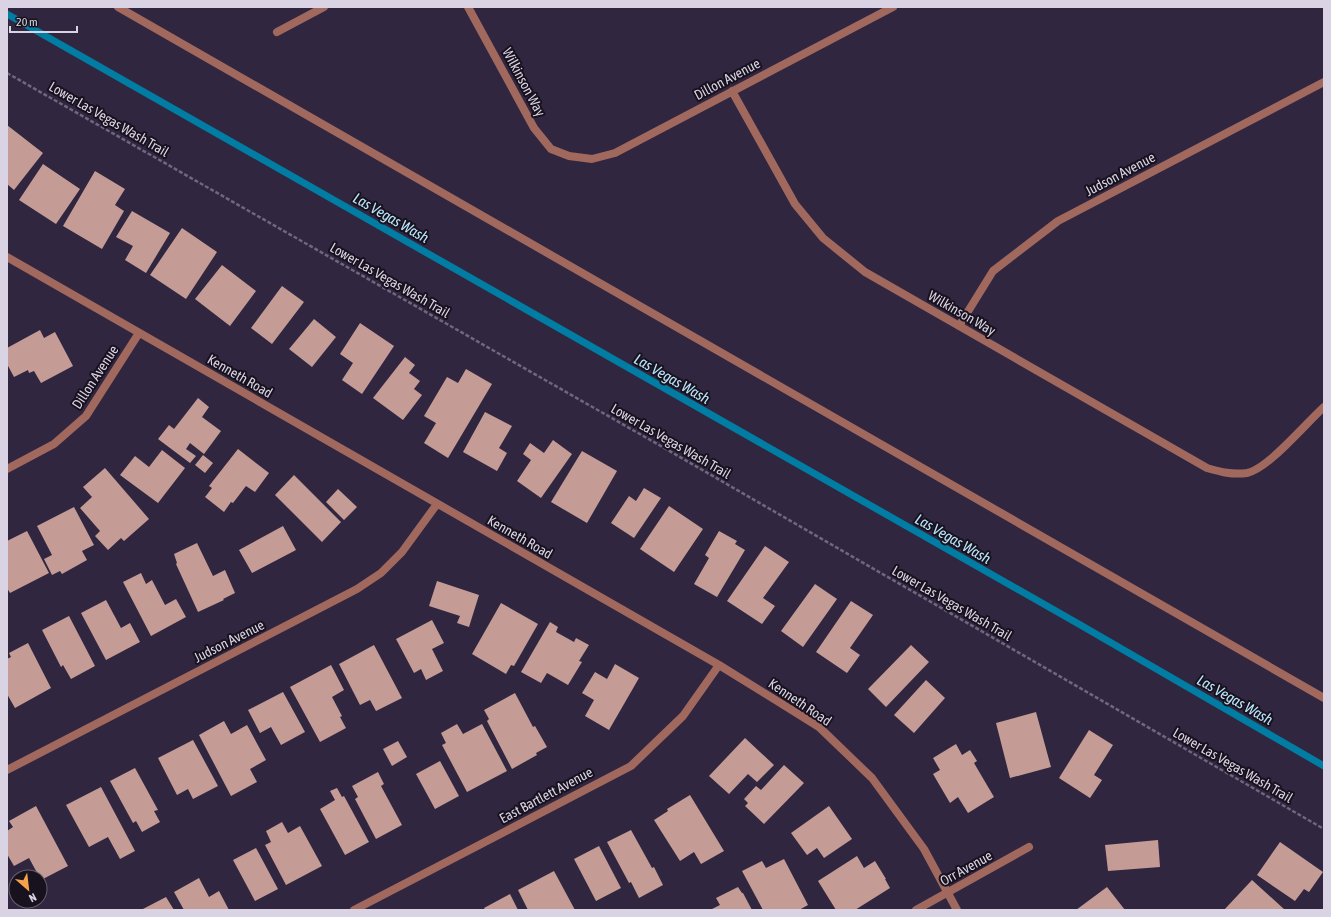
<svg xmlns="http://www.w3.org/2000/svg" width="1331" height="917" viewBox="0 0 1331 917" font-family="'Asap Condensed',sans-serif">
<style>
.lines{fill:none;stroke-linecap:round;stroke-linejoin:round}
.stream{stroke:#017ca2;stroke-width:7}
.building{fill:#c49c95}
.path{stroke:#70667d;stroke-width:2.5;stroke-dasharray:4 2;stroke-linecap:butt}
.lane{stroke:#a1685e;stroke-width:8}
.street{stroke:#a1685e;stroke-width:8}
.labels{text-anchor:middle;stroke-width:4;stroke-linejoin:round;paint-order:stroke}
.street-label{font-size:14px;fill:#dad3e4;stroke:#17121e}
.water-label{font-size:15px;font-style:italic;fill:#bbe7fd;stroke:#17121e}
</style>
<rect width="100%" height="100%" fill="#312640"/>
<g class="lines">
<path class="stream" d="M7,14L1077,623L1324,766"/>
</g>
<path class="building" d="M7,125L43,153L14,190L7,184Z
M43,164L80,189L56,224L19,200Z
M95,171L125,189L115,205L124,211L102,249L63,226Z
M132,211L170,233L146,273L125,260L133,246L116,237Z
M182,228L217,252L186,299L150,275Z
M222,265L256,291L230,326L195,299Z
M282,286L304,302L272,344L251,328Z
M314,319L336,337L312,367L289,349Z
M360,323L394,346L362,394L342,380L353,363L340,354Z
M40,330L44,338L55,332L73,366L41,383L34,371L29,373L28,370L14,377L7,364V348Z
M405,357L415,365L409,373L420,381L414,389L422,395L403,420L373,398Z
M466,369L492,384L448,458L424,443L436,423L424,416L447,377L458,383Z
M198,398L209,407L202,417L221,431L204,454L190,443L186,449L196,456L190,463L158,439L169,425L174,429Z
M485,412L512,426L499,448L507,453L497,471L463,452Z
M553,440L572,454L541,498L517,481L531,460L523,454L530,443L544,453Z
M238,449L269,473L255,492L246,486L233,503L231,502L224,512L205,497L212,488L209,486Z
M162,450L185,468L158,503L120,475L135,456L149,467Z
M582,451L617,471L587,523L551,502Z
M203,455L213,463L205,473L195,465Z
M105,468L149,519L124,541L121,538L108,550L95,536L100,531L80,508L92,497L83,487Z
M294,475L341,522L322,542L275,495Z
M644,488L661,498L634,538L611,523L629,496L636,501Z
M338,489L357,507L344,520L326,502Z
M669,506L703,529L674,572L640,549Z
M74,507L94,545L82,551L87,560L62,574L60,571L52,575L44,559L52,555L37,526Z
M283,526L296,550L252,573L239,550Z
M27,531L49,573L10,593L7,588V541Z
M719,531L737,541L735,544L745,550L717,597L694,584L709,558L705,555Z
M197,543L213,576L225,570L235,593L223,599L224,600L198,612L176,564L177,563L174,554Z
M765,546L789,562L763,598L775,606L762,624L727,601Z
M141,573L146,584L152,580L165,605L176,599L186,617L151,636L123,582Z
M437,581L479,595L469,627L457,623L460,616L429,606Z
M815,584L837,599L803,647L781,631Z
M106,600L121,628L130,623L140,642L106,660L81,613Z
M851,601L873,615L850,648L860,655L847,673L816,652Z
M501,603L538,624L514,666L511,665L506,674L472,654Z
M69,616L95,666L71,679L63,665L61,667L42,630Z
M432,620L444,643L432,649L443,671L426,680L421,669L414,673L396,639Z
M550,622L558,627L556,632L574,642L576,638L589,645L579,661L582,662L568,685L547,673L541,683L521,672Z
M28,643L51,688L15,708L7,694V659L11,657L9,653Z
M374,645L402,698L376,711L370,700L360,705L339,664Z
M911,645L929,662L886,707L868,689Z
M615,664L639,678L609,730L585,716L594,700L582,693L595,672L607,679Z
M331,665L344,690L332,697L342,716L340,717L346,728L320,742L290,687Z
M926,680L945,698L914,733L894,715Z
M283,692L305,732L281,745L271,727L260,733L248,710Z
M515,693L533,727L535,726L547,747L536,753L537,755L512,769L487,721L489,719L484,710Z
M1036,712L1051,767L1010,778L996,723Z
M224,721L231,734L247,725L266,760L250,769L257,782L231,796L199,735Z
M457,724L463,734L482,724L507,771L467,792L442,745L446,743L441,733Z
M1089,730L1113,745L1094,775L1102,780L1090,798L1059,778Z
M745,738L774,765L757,782L748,774L729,794L709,776Z
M193,740L218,786L193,799L188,789L177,795L158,758Z
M398,741L407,757L392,766L383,749Z
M956,744L962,755L970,750L977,761L974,763L994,797L968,813L958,797L950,803L933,774L940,770L933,758Z
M440,761L459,796L435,809L416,774Z
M784,765L804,783L764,824L745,806L748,803L744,799L756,786L761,790Z
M135,768L158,810L154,811L160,822L142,832L136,821L133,823L110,781Z
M378,772L384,784L381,786L402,825L376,839L355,799L358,797L352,786Z
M101,787L135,851L120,859L108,837L89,847L66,805Z
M337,788L342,797L344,796L369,842L345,855L320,809L335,800L330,791Z
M690,795L724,851L701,864L694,852L680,861L654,820L668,811L667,809Z
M36,806L68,866L41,880L29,858L14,866L7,854V831L13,827L9,821Z
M829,806L852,839L824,858L817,848L807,855L791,833Z
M282,822L288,833L300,826L322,866L286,885L265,845L271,842L266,831Z
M631,830L652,868L654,867L663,885L639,898L631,882L629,883L607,842Z
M1158,840L1160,867L1108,871L1105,845Z
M1280,842L1323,872L1309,892L1304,889L1295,901L1257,875Z
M599,846L621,888L596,901L574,859Z
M256,848L278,889L255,901L233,860Z
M857,856L864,868L875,861L886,879H885L890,888L855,910H836L818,881Z
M784,859L808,905L799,910H763L742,871L762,861L766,868Z
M554,871L575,910H528L518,890Z
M199,878L209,897L219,891L229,910H184L174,892Z
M1252,880L1285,910H1224Z
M738,887L742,893H743L752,910H710L720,905L716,898Z
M1107,887L1125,910H1076Z
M510,894L518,910H485L484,908Z
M166,897L174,910H141Z"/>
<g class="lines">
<path class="path" d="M7,73L659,445L1324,829"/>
<path class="lane" d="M118,7L1324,698"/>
<path class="street" d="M468,7L534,128L551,149L569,156L592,159L615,153L893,7
M277,32L324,7
M732,91L795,204L823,238L865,272L1207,468C1221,472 1232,475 1247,473C1268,469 1306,423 1324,407
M7,257L719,665L819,727L872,778L924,849L957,910
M959,326L993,271L1058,221L1324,82
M7,469L54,444L86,416L139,333
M7,770L357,589L381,573L402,552L437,504
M354,910L631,766L683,716L719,665
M916,910L1029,847"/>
</g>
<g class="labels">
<g class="street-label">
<text transform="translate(727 79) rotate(-28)" y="5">Dillon Avenue</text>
<text transform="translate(524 82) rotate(62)" y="5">Wilkinson Way</text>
<text transform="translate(109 119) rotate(30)" y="5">Lower Las Vegas Wash Trail</text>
<text transform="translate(1120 174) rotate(-28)" y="5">Judson Avenue</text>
<text transform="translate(390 280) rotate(30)" y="5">Lower Las Vegas Wash Trail</text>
<text transform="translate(962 313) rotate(30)" y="5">Wilkinson Way</text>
<text transform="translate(240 376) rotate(30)" y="5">Kenneth Road</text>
<text transform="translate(95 377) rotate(-57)" y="5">Dillon Avenue</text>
<text transform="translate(671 441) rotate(30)" y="5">Lower Las Vegas Wash Trail</text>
<text transform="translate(520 537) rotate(30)" y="5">Kenneth Road</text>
<text transform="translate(952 603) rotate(30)" y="5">Lower Las Vegas Wash Trail</text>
<text transform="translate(229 641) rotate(-27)" y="5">Judson Avenue</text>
<text transform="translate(800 702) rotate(34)" y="5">Kenneth Road</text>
<text transform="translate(1233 765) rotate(30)" y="5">Lower Las Vegas Wash Trail</text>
<text transform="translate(546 795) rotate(-28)" y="5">East Bartlett Avenue</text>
<text transform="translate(966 868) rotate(-29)" y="5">Orr Avenue</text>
</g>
<g class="water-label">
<text transform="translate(391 218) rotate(30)" y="5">Las Vegas Wash</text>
<text transform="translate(672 379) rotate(30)" y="5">Las Vegas Wash</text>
<text transform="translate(953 539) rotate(30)" y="5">Las Vegas Wash</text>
<text transform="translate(1235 700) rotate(30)" y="5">Las Vegas Wash</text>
</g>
</g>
<rect width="1331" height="917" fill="none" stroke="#dad3e4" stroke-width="16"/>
<g transform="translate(28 889) rotate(152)"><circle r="19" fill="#17121e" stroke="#655f6d"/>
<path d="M0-3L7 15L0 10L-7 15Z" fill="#f6a248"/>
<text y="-6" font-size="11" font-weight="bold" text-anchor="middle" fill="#dad3e4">N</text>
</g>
<path d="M10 26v6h67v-6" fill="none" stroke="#dad3e4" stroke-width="2"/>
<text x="16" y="26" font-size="12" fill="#dad3e4" stroke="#17121e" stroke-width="3" paint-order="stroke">20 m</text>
</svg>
